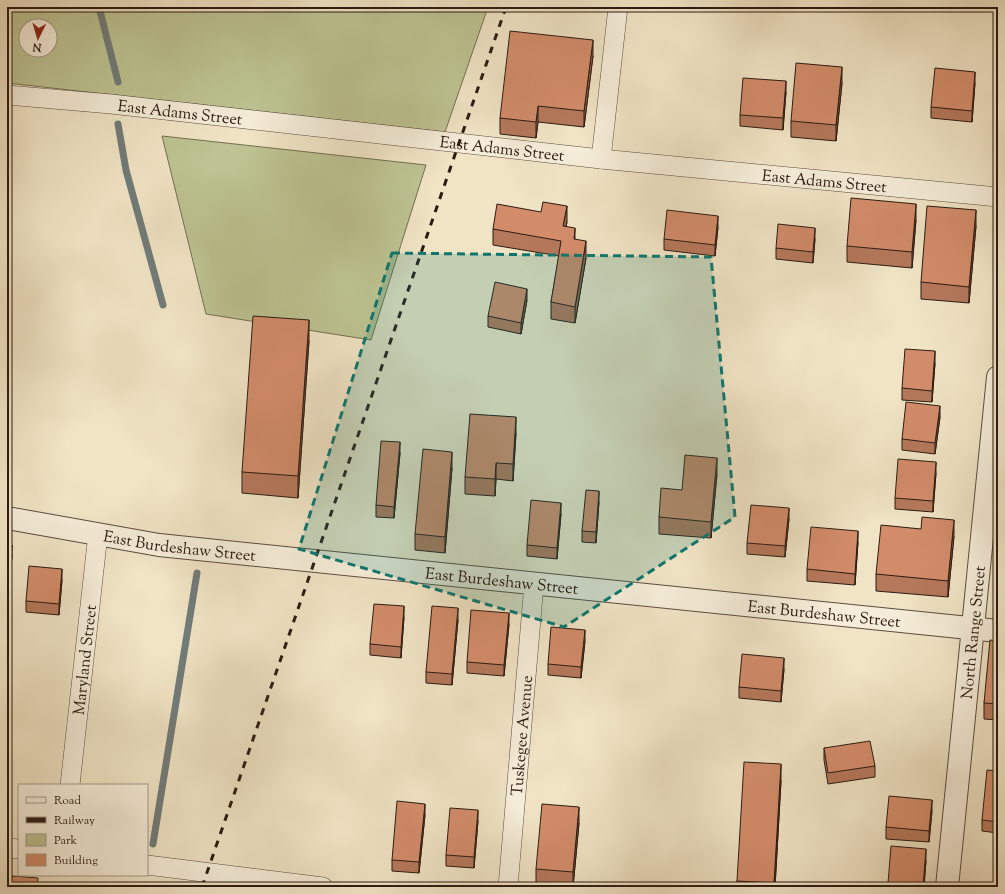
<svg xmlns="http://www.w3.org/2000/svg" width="1005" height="894" viewBox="0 0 1005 894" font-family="'Sorts Mill Goudy',serif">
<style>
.green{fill:#bdc392;stroke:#746f52;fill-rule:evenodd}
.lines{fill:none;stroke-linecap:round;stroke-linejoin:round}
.stream{stroke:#717c7a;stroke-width:7}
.minor-casing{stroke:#5c4d40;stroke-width:20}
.tertiary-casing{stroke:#5c4d40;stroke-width:24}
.minor{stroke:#f5edd9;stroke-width:19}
.tertiary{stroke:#f5edd9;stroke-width:22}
.rail{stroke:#2b1b13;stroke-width:3;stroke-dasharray:7 7;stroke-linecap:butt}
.wall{fill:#b5785b;stroke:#2b1b13}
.shaded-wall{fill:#94624a;stroke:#2b1b13}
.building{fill:#d38c6a;stroke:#2b1b13}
.marked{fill:#0f766e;fill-opacity:0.2;stroke:#0f766e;stroke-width:3;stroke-dasharray:8 5;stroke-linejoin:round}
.labels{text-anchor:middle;stroke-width:4;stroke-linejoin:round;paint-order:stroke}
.street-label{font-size:16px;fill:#2b1b13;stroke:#f5edd9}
</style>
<rect width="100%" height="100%" fill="#f0e4c5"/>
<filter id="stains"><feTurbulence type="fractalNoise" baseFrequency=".005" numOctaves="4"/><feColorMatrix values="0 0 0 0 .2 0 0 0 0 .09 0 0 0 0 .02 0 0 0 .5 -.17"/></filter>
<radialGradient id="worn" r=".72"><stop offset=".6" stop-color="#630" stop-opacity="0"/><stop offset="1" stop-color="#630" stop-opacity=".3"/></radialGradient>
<path class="green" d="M7,7H488L445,132L7,83ZM26,26H50V50H26Z
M162,136L426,165L371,340L206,314Z"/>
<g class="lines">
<path class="stream" d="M99,7L118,82
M118,124L126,170L163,305
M153,844L197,573"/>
<g class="minor-casing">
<g id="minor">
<path id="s1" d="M7,95L111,104L601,159L998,197"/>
<path d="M601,159L618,7"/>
<path id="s2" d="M70,785L98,534"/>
<path d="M7,848L19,849"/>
<path d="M147,865L323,887"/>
<path id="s3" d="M508,887L534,584"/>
</g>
</g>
<g class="tertiary-casing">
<g id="tertiary">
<path id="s4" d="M7,518L159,545L998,631"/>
<path id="s5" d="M947,887L998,377"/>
</g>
</g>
<use href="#minor" class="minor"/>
<use href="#tertiary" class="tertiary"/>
<path class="rail" d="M202,887L506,7"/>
</g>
<path class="wall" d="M593,56L584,127L538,122L536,138L500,134V118Z
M842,83L836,141L791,137V121Z
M975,83L972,122L931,118V107Z
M786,92L783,130L740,126V115Z
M916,220L912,268L847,262V246Z
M567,222L566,227L575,240L586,258L575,323L551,319V302L559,256L493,245V229Z
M976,226L969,303L921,299V282Z
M718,227L715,256L664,250V239Z
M815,239L813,263L776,259V248Z
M527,300L521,334L488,327V316Z
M309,341L298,498L242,493V472Z
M935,363L932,402L902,400V388Z
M940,417L935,454L902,450V439Z
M516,433L513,481L496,479L495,496L465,494V477Z
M400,453L394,518L376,517V505Z
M452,468L445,553L415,550V534Z
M936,473L933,512L895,509V498Z
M717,474L711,538L659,534V517L682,490Z
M599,502L596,543L582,542V531Z
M561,514L557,559L527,556V545Z
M789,519L785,557L747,554V543Z
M954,536L948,597L876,591V574Z
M858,542L855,585L807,581V569Z
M7,544L12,556L8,596H7Z
M62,580L59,615L26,612V601Z
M404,617L401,658L370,655V644Z
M458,620L452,685L426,683V672Z
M509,624L504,676L467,673V662Z
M585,641L581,678L548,675V664Z
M998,641V720L984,719V703Z
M784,669L781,702L739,698V687Z
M824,748L875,766V777L828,784L824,760Z
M998,771V833L982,831V820Z
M781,781L775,887H737V881Z
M932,811L929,842L886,839V827Z
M425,815L419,873L392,871V860Z
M478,821L474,868L446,866V855Z
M579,823L573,887H561L536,885V869Z
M926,861L924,887H888V883Z"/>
<path class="shaded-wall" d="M593,40V56L584,127V111Z
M842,67V83L836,141V125Z
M975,72V83L972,122V111Z
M786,81V92L783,130V118Z
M538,106V122L536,138V122Z
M916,204V220L912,268V252Z
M567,206V222L563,242V226Z
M976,210V226L969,303V287Z
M718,216V227L715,256V245Z
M575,228V245L574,239Z
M815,228V239L813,263V252Z
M586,241V258L575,323V307Z
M527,289V300L521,334V323Z
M309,320V341L298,498V476Z
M935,351V363L932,402V391Z
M940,406V417L935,454V443Z
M516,417V433L513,481V464Z
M400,442V453L394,518V507Z
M452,452V468L445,553V537Z
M717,458V474L711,538V522Z
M936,462V473L933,512V501Z
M496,463V479L495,496V479Z
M599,491V502L596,543V532Z
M561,503V514L557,559V548Z
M789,508V519L785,557V546Z
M954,520V536L948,597V581Z
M858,531V542L855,585V574Z
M12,545V556L8,596V585Z
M62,569V580L59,615V604Z
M404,606V617L401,658V647Z
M458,608V620L452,685V674Z
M509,613V624L504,676V665Z
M585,630V641L581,678V667Z
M784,658V669L781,702V691Z
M781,764V781L775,887H774Z
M932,800V811L929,842V831Z
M425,804V815L419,873V862Z
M579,807V823L573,887V872Z
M478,810V821L474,868V857Z
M926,849V861L924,887H923Z"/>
<path class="building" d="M510,31L593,40L584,111L538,106L536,122L500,118Z
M796,63L842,67L836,125L791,121Z
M935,68L975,72L972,111L931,107Z
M743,78L786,81L783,118L740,115Z
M851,198L916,204L912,252L847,246Z
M543,202L567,206L563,226L575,228L574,239L586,241L575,307L551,302L561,241L493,229L497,204L541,212Z
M927,206L976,210L969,287L921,282Z
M667,210L718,216L715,245L664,239Z
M778,224L815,228L813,252L776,248Z
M495,282L527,289L521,323L488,316Z
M253,316L309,320L298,476L242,472Z
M905,349L935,351L932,391L902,388Z
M906,402L940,406L935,443L902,439Z
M470,414L516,417L513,464L496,463L495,479L465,477Z
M381,441L400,442L394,507L376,505Z
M423,449L452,452L445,537L415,534Z
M685,455L717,458L711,522L659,517L661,488L682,490Z
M898,459L936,462L933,501L895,498Z
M586,490L599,491L596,532L582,531Z
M531,500L561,503L557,548L527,545Z
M751,505L789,508L785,546L747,543Z
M922,517L954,520L948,581L876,574L881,525L921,529Z
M811,527L858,531L855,574L807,569Z
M7,544L12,545L8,585H7Z
M29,566L62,569L59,604L26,601Z
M374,604L404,606L401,647L370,644Z
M432,606L458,608L452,674L426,672Z
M471,610L509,613L504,665L467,662Z
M551,627L585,630L581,667L548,664Z
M990,640L998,641V704L984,703Z
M742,654L784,658L781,691L739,687Z
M870,741L875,766L828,773L824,748Z
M744,762L781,764L774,883L737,881Z
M987,770L998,771V822L982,820Z
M889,796L932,800L929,831L886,827Z
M397,801L425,804L419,862L392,860Z
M542,804L579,807L573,872L536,869Z
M450,808L478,810L474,857L446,855Z
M891,846L926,849L923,886L888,883Z
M12,876L38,878L37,887H11Z"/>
<path class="marked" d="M392,253L711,257L735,517L564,627L299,549Z"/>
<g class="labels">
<g class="street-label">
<text dy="6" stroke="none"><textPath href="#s1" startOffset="174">East Adams Street</textPath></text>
<text dy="6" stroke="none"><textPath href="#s1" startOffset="498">East Adams Street</textPath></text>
<text dy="6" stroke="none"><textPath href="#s1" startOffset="822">East Adams Street</textPath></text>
<text dy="6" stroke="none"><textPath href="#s4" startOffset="175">East Burdeshaw Street</textPath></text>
<text dy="6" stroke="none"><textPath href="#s4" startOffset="499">East Burdeshaw Street</textPath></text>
<text dy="6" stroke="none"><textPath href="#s4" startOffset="823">East Burdeshaw Street</textPath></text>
<text dy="6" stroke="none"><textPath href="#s5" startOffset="256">North Range Street</textPath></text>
<text dy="6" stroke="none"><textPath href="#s2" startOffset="126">Maryland Street</textPath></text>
<text dy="6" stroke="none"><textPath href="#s3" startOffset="152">Tuskegee Avenue</textPath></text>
</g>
</g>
<rect width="1005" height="894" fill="none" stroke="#f0e4c5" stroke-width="24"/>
<rect x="8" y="8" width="989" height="878" fill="none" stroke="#2b1b13" stroke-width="2"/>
<rect x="12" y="12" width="981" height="870" fill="none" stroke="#2b1b13"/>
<rect x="18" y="784" width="130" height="92" fill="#f5edd9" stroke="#a4998a"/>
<rect x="26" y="797" width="20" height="6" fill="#f5edd9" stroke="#a4998a"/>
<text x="54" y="804" font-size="12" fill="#2b1b13">Road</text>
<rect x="26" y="817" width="20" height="6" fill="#2b1b13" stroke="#a4998a"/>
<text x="54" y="824" font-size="12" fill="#2b1b13">Railway</text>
<rect x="26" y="834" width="20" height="12" fill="#bdc392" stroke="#a4998a"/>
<text x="54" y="844" font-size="12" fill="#2b1b13">Park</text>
<rect x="26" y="854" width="20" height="12" fill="#d38c6a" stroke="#a4998a"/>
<text x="54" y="864" font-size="12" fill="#2b1b13">Building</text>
<g transform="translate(38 38) rotate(185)"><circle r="19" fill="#f5edd9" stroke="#a4998a"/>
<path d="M0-3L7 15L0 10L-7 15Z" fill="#8f2418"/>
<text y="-6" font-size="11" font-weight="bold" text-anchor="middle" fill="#2b1b13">N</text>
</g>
<rect width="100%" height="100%" filter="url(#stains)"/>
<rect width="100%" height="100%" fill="url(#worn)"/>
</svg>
